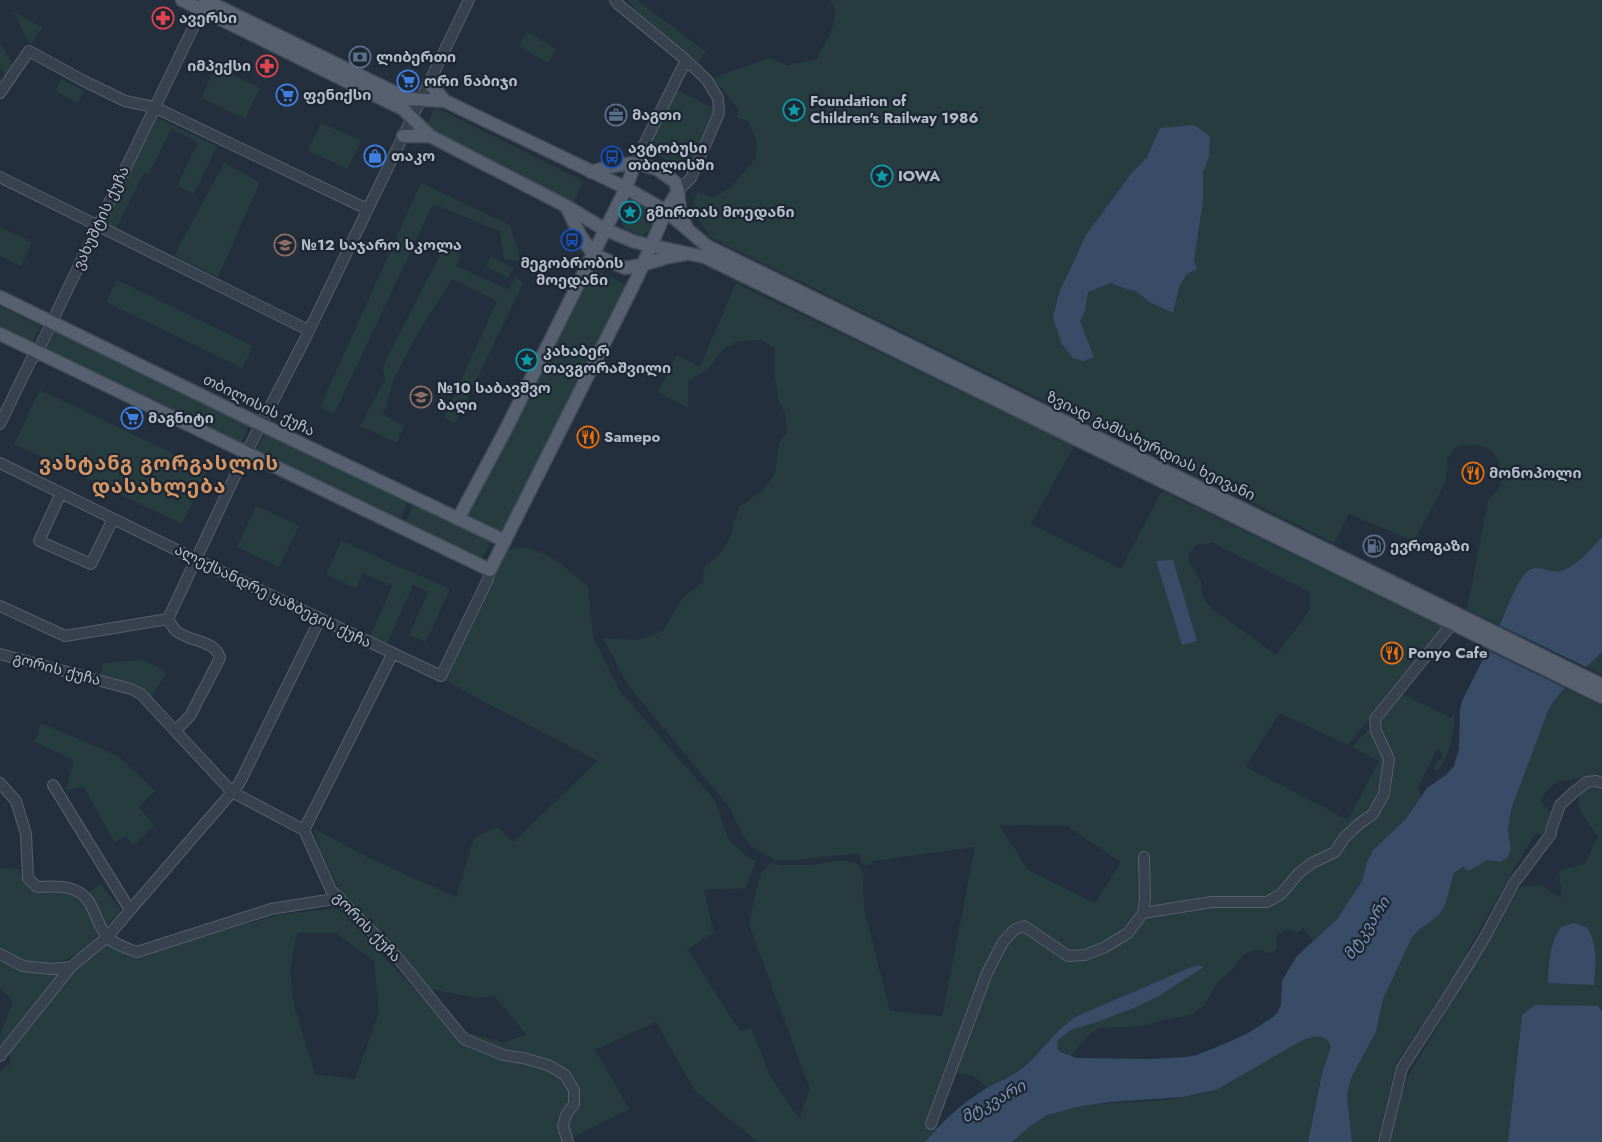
<svg xmlns="http://www.w3.org/2000/svg" width="1602" height="1142" viewBox="0 0 1602 1142" font-family="Jost,'Noto Sans Georgian',sans-serif">
<style>
.green{fill:#263c3f;fill-rule:evenodd}
.water{fill:#394c67}
.pier{fill:#242f3e}
.lines{fill:none;stroke-linecap:round;stroke-linejoin:round}
.minor-casing{stroke:#565f6c;stroke-width:12}
.major-casing{stroke:#414a57;stroke-width:15}
.minor{stroke:#38414e;stroke-width:10}
.major{stroke:#56606e;stroke-width:12}
.labels{text-anchor:middle;stroke-width:4.5;stroke-linejoin:round;paint-order:stroke}
.poi-label{font-size:15px;font-weight:bold;fill:#b4bcc9;stroke:#1d2633;text-anchor:start}
.street-label{font-size:15px;fill:#b4bcc9;stroke:#1d2633}
.water-label{font-size:16px;font-style:italic;fill:#7c92b1;stroke:#1d2633}
.district-label{font-size:20px;font-weight:bold;letter-spacing:1px;fill:#d59563;stroke:#1d2633}
</style>
<rect width="100%" height="100%" fill="#242f3e"/>
<path class="green" d="M628,0H637L706,52L698,62L636,10Z
M830,0H1602V537C1590,549 1576,569 1559,572C1548,573 1537,572 1526,572L1499,625L1467,609L1488,500C1491,496 1496,492 1499,488C1502,483 1501,474 1500,468C1495,443 1477,443 1456,447L1448,458L1445,483L1414,541L1349,514L1334,543L711,238L698,219L693,202L698,192L714,198L731,187L756,158L757,142L748,121L736,117L739,110L713,78L770,58L787,65L816,60L831,32L836,11ZM1153,143L1209,157L1203,172V202L1194,260L1197,268L1187,273L1179,288L1173,313L1149,302L1136,291L1126,289L1111,283L1088,292L1085,311L1080,321L1109,202L1130,175L1147,157Z
M13,11L43,28L30,45Z
M527,32L556,49L548,63L519,46Z
M0,44L14,66L6,77L0,67Z
M216,67L260,88L245,119L201,98Z
M61,79L84,91L78,103L55,91Z
M677,90L717,110L688,170L648,151Z
M435,107L583,181L572,207L424,130Z
M156,117L217,146L194,194L177,186L198,142L171,129L149,174L144,172L116,228L104,223Z
M321,123L361,140L348,169L308,151Z
M224,163L260,182L218,277L174,256Z
M421,183L510,225L521,261L504,259L500,231L433,204L334,414L320,407Z
M636,201L654,209C657,221 651,231 641,236L624,228L621,218L628,204Z
M0,227L32,242L21,266L0,256Z
M445,245L461,254L456,266L509,290L515,276L523,284L455,423L444,418L497,301L452,279L416,336L394,379L383,415L404,425L397,443L360,426L385,380L383,366Z
M491,256L513,268L508,278L486,266Z
M588,266L627,285L503,535L465,517Z
M117,280L253,346L242,368L106,302Z
M736,283L1074,446L1031,524L1121,569L1162,491L1444,628L1348,745L1279,713L1246,767L1348,820L1379,761L1352,747L1373,725L1377,741L1388,760L1382,788L1372,808L1343,835L1332,852L1302,865L1281,891L1264,899L1245,900L1246,902H1267V904L1284,897L1317,864L1336,854L1350,837L1376,816L1387,796L1393,771V759L1379,731L1385,714L1400,693L1451,718L1455,711C1454,731 1451,755 1437,771L1434,769V765L1441,759L1443,753L1437,749L1418,787L1421,796L1405,820L1373,850L1367,862L1362,881L1353,896L1337,919L1313,941L1303,927L1299,932H1295L1287,929L1277,935L1276,950L1269,953L1255,949L1242,956L1233,969L1220,980L1212,991L1205,1005L1191,1015L1165,1019L1143,1026L1099,1028L1090,1034L1070,1056L1057,1048L1058,1040L1071,1030L1094,1023L1134,1008L1159,996L1203,968L1202,965L1184,970L1077,1016C1057,1029 1043,1049 1025,1065C1014,1075 1000,1080 988,1088L973,1076L950,1072L931,1124L937,1128L925,1142H758L695,1091L656,1022L595,1050L629,1109L571,1138L573,1142H0V1071L10,1064V1056L7,1052L69,974L106,941L119,949L139,955L278,915L339,908L429,1005L453,1035L467,1032L504,1043L526,1034L494,996L475,998L426,988L395,948L339,889L321,852L313,828L365,856L456,897L474,838L497,827L513,842L598,761L475,697L444,679L508,549C513,549 519,548 524,548C549,550 570,572 588,587L593,637L619,690L714,799L729,840L746,856L756,861L746,888L704,890L714,933L687,949L740,1031L751,1028L770,1076L799,1119L810,1089L749,925L753,903L761,873L772,863L782,865H811L840,860L856,863L863,872L864,909L890,1011L942,1016L975,847L873,861L867,866L861,862L859,853L796,860H775L750,845L742,834L730,808L628,685L603,638L638,640L663,631L683,597L702,583L705,566L718,556L729,540L739,507L762,491L773,477L776,468L779,443L787,432L785,414L779,401L775,379V349L762,340L740,341L724,348L707,370L688,381V408L658,392L677,355L700,367ZM1213,543L1310,592V610L1276,655L1231,622L1215,612L1206,602L1201,593V581L1189,563V553L1196,545ZM1156,561H1173L1197,641L1182,644ZM999,825L1067,826L1121,862L1095,903L1028,870ZM297,933H336L374,961L379,1012L355,1079L315,1074L294,1006L290,970Z
M0,306L40,326L32,344L0,328Z
M54,330L250,424L241,444L44,350Z
M40,390L208,470L182,524L14,444Z
M266,431L409,500L399,521L255,452Z
M415,502L492,539L481,561L404,525Z
M256,506L299,526L279,567L237,547Z
M341,541L450,589L426,642L409,635L428,592L413,585L387,644L370,637L392,586L363,573L356,588L326,575Z
M1602,652V675L1585,666Z
M144,660L167,673L151,697C140,683 116,681 100,677L103,663Z
M1565,688L1602,706V778C1588,774 1572,782 1558,781L1547,790L1540,800L1550,812L1543,835L1535,833L1469,948L1460,968L1396,1063L1377,1142H1352L1347,1095L1351,1078L1376,1032L1383,999L1412,937L1420,929L1438,916L1454,873L1461,867L1471,870L1487,860L1498,862L1511,849L1508,829L1511,810L1548,711L1556,698Z
M41,723L118,756L155,791L139,807L154,825L133,846L126,836L114,842L84,787L66,790L74,760L35,742Z
M1593,787L1602,790V1012L1598,1006H1571L1522,1015L1508,1142H1389L1406,1079L1494,933L1520,887L1541,885L1562,898L1559,871L1585,863L1598,836C1588,823 1562,792 1593,787ZM1587,927C1598,947 1596,963 1594,985L1573,983Z
M0,868L20,869L21,875L40,880L60,881L88,893L100,884L121,910L81,953L62,961L51,963H23L0,949Z
M0,960L22,971L58,973L1,1047L0,1045V1036L13,1001L0,988Z
M1312,1036C1321,1036 1329,1037 1331,1047L1323,1069L1308,1142H1012C1023,1132 1034,1120 1048,1115C1103,1094 1163,1109 1216,1089C1227,1086 1236,1078 1246,1072C1267,1059 1289,1045 1312,1036Z"/>
<path class="water" d="M1194,125L1210,136L1209,157L1203,172V202L1194,260L1197,269L1187,274L1179,288L1173,313L1149,302L1136,291L1126,289L1111,283L1088,292L1085,311L1080,321L1094,357L1083,361L1073,358L1062,344L1053,318L1059,293L1086,235L1130,175L1147,157L1160,128Z
M1602,537V652C1583,671 1561,687 1548,711L1511,810L1508,829L1511,849L1507,858L1500,862L1487,860L1471,870H1467L1463,867L1454,873L1445,905L1438,916L1420,929L1412,937L1383,999L1376,1032L1351,1078L1347,1095L1352,1142H1308L1323,1069L1331,1047C1326,1031 1311,1037 1299,1042L1218,1089L1184,1097L1109,1102L1077,1107L1047,1115L1029,1127L1012,1142H925C942,1122 960,1105 982,1091C996,1082 1012,1077 1025,1066C1043,1050 1056,1029 1077,1016L1189,968L1199,965L1204,967L1159,996L1134,1008L1094,1023L1071,1030L1058,1040L1057,1048L1061,1052L1077,1058L1152,1059L1185,1057L1197,1055L1229,1042L1248,1033L1273,1017L1278,1012L1281,1004L1282,981L1296,957L1337,919L1362,881L1367,862L1373,850L1405,820L1427,788L1446,775L1454,766L1459,749L1460,710L1462,701C1476,673 1491,644 1504,615C1509,604 1518,579 1528,571C1538,563 1550,574 1561,571C1578,566 1590,549 1602,537Z
M1173,560L1197,641L1182,645L1156,561Z
M1574,923L1587,927C1598,947 1596,963 1594,985L1548,983C1549,962 1549,945 1561,927Z
M1535,1005L1598,1006L1602,1012V1142H1508L1522,1015Z"/>
<path class="pier" d="M1499,625L1588,668L1567,689L1487,650Z"/>
<g class="lines">
<g class="minor-casing">
<path id="minor" d="M615,0L618,4L686,60L707,80L718,98L719,113L691,178L678,191
M0,93L29,51L82,80L125,101L154,107L367,209
M635,163L686,60
M0,177L308,330
M0,424L31,360L37,353L204,5
M0,463L195,559L441,676L488,579L490,570
M61,493L39,541L91,564L113,519
M0,606L65,636L168,619L242,461L304,341L469,0
M168,619C170,623 173,627 175,630C187,642 215,639 220,658L190,716L176,730
M0,654L131,689L141,694L232,792L304,830L331,890L397,957L464,1039L503,1055L523,1058L548,1065L565,1075L574,1090V1104L566,1115L563,1126L568,1142
M0,783L16,801L26,834L28,878L37,887C55,886 78,884 89,902C96,913 98,926 107,936C114,945 127,948 137,952L271,909L340,898
M53,785L130,910
M304,830L393,653
M1143,913L1212,902H1267L1281,894L1299,873L1312,863L1335,852L1344,838L1359,824L1373,814L1384,794L1389,759L1376,731L1375,719L1452,624
M0,954L23,966L51,969L71,967
M0,1056L71,967L107,937L239,784L320,619
M931,1124L987,973L1003,942L1014,930L1024,926L1068,956L1085,955L1105,947L1128,933L1143,913L1145,899L1144,857
M1384,1142L1402,1068L1455,986L1485,937L1514,883L1551,834V830L1560,805L1574,792L1587,782L1596,781L1602,783"/>
</g>
<g class="major-casing">
<path id="major" d="M182,0L403,109L430,136L566,206L604,229L635,242L705,257L1602,697
M205,0L408,99L445,101L626,188L666,211L707,246L1602,685
M429,83L445,101
M403,136H430
M591,172L612,166L635,163L657,169L675,182L678,191L680,212L686,226
M566,206L580,235L593,254L625,268L642,265L668,257L685,254
M0,297L262,425L505,541
M0,334L490,570L637,278L666,211L678,191
M458,519L505,431L626,188L635,163"/>
</g>
<use href="#minor" class="minor"/>
<use href="#major" class="major"/>
</g>
<defs>
<g id="pharmacy-ring" transform="scale(1.125)"><circle r="9.5" fill="#1d2633" stroke="#e0444e" stroke-width="1.5"/><path d="M-2-6h4v4h4v4h-4v4h-4v-4h-4v-4h4Z" fill="#e0444e"/></g>
<g id="bank-ring" transform="scale(1.125)"><circle r="9.5" fill="#1d2633" stroke="#5c6f8a" stroke-width="1.5"/><path d="M-6-4H6V4H-6ZM0-2.3a2.3 2.3 0 1 0 0 4.6a2.3 2.3 0 1 0 0-4.6Z" fill="#5c6f8a"/></g>
<g id="supermarket-ring" transform="scale(1.125)"><circle r="9.5" fill="#1d2633" stroke="#3f7fe0" stroke-width="1.5"/><path d="M-6-5.5h2.5l.6 2H6L4.5 2H-2.5L-4.4-4H-6ZM-1.5 3.2a1.3 1.3 0 1 0 .1 0ZM3 3.2a1.3 1.3 0 1 0 .1 0Z" fill="#3f7fe0"/></g>
<g id="sight-ring" transform="scale(1.125)"><circle r="9.5" fill="#1d2633" stroke="#0f9aa8" stroke-width="1.5"/><path d="M0-6L1.8-2.2L6-1.7L2.9 1.2L3.7 5.4L0 3.3L-3.7 5.4L-2.9 1.2L-6-1.7L-1.8-2.2Z" fill="#0f9aa8"/></g>
<g id="office-ring" transform="scale(1.125)"><circle r="9.5" fill="#1d2633" stroke="#5c6f8a" stroke-width="1.5"/><path d="M-6-3h4V-5.5h4V-3h4V5H-6ZM-1-4.5V-3h2v-1.5ZM-6 0V1H6V0Z" fill="#5c6f8a"/></g>
<g id="shop-ring" transform="scale(1.125)"><circle r="9.5" fill="#1d2633" stroke="#3f7fe0" stroke-width="1.5"/><path d="M-5-2.5h2.3a2.7 3.5 0 0 1 5.4 0H5L5.5 6h-11ZM-1.5-2.5h3a1.5 2.3 0 0 0-3 0Z" fill="#3f7fe0"/></g>
<g id="bus-ring" transform="scale(1.125)"><circle r="9.5" fill="#1d2633" stroke="#1a4fb4" stroke-width="1.5"/><path d="M-5-6H5V4H4V6H2V4H-2V6H-4V4H-5ZM-3.5-4V0h7V-4ZM-3.5 1.2v1.5H-2V1.2ZM2 1.2v1.5H3.5V1.2Z" fill="#1a4fb4"/></g>
<g id="school-ring" transform="scale(1.125)"><circle r="9.5" fill="#1d2633" stroke="#8d6e63" stroke-width="1.5"/><path d="M0-5L7-2L0 1L-7-2ZM-4 1L0 2.5L4 1V4Q0 6-4 4Z" fill="#8d6e63"/></g>
<g id="restaurant-ring" transform="scale(1.125)"><circle r="9.5" fill="#1d2633" stroke="#e8710a" stroke-width="1.5"/><path d="M-5-6h1v4h1v-4h1v4h1v-4h1v5L-1.5 .5V6h-2V.5L-5-1ZM5-6V6H3V1.5H1.5Q1.5-4 5-6Z" fill="#e8710a"/></g>
<g id="fuel-ring" transform="scale(1.125)"><circle r="9.5" fill="#1d2633" stroke="#5c6f8a" stroke-width="1.5"/><path d="M-5.5-6h7V0h2V4h1.3V-2.5L3-4.5l.8-.8L6-3V5H2.5V1h-1V6h-7ZM-4.2-4.7v3.2H.2V-4.7Z" fill="#5c6f8a"/></g>
</defs>
<g fill-rule="evenodd">
<use href="#pharmacy-ring" x="163" y="18"/>
<use href="#bank-ring" x="360" y="57"/>
<use href="#pharmacy-ring" x="267" y="66"/>
<use href="#supermarket-ring" x="408" y="81"/>
<use href="#supermarket-ring" x="287" y="95"/>
<use href="#sight-ring" x="794" y="110"/>
<use href="#office-ring" x="616" y="115"/>
<use href="#shop-ring" x="375" y="156"/>
<use href="#bus-ring" x="612" y="157"/>
<use href="#sight-ring" x="882" y="176"/>
<use href="#sight-ring" x="630" y="212"/>
<use href="#bus-ring" x="572" y="240"/>
<use href="#school-ring" x="285" y="245"/>
<use href="#sight-ring" x="527" y="360"/>
<use href="#school-ring" x="421" y="397"/>
<use href="#supermarket-ring" x="132" y="418"/>
<use href="#restaurant-ring" x="588" y="437"/>
<use href="#restaurant-ring" x="1473" y="473"/>
<use href="#fuel-ring" x="1374" y="546"/>
<use href="#restaurant-ring" x="1392" y="653"/>
</g>
<g class="labels">
<g class="poi-label">
<text x="179" y="23">ავერსი</text>
<text x="376" y="62">ლიბერთი</text>
<text x="251" y="71" text-anchor="end">იმპექსი</text>
<text x="424" y="86">ორი ნაბიჯი</text>
<text x="303" y="100">ფენიქსი</text>
<text x="810" y="106">Foundation of<tspan x="810" dy="17">Children's Railway 1986</tspan></text>
<text x="632" y="120">მაგთი</text>
<text x="628" y="153">ავტობუსი<tspan x="628" dy="17">თბილისში</tspan></text>
<text x="391" y="161">თაკო</text>
<text x="898" y="181">IOWA</text>
<text x="646" y="217">გმირთას მოედანი</text>
<text x="301" y="250">№12 საჯარო სკოლა</text>
<text x="572" y="268" text-anchor="middle">მეგობრობის<tspan x="572" dy="17">მოედანი</tspan></text>
<text x="543" y="356">კახაბერ<tspan x="543" dy="17">თავგორაშვილი</tspan></text>
<text x="437" y="393">№10 საბავშვო<tspan x="437" dy="17">ბაღი</tspan></text>
<text x="148" y="423">მაგნიტი</text>
<text x="604" y="442">Samepo</text>
<text x="1489" y="478">მონოპოლი</text>
<text x="1390" y="551">ევროგაზი</text>
<text x="1408" y="658">Ponyo Cafe</text>
</g>
<g class="street-label">
<text transform="translate(101 218) rotate(-65)" y="5">ვახუშტის ქუჩა</text>
<text transform="translate(259 405) rotate(26)" y="5">თბილისის ქუჩა</text>
<text transform="translate(1151 446) rotate(26)" y="5">ზვიად გამსახურდიას ხეივანი</text>
<text transform="translate(273 596) rotate(26)" y="5">ალექსანდრე ყაზბეგის ქუჩა</text>
<text transform="translate(57 669) rotate(15)" y="5">გორის ქუჩა</text>
<text transform="translate(367 927) rotate(46)" y="5">გორის ქუჩა</text>
</g>
<g class="water-label">
<text transform="translate(1366 928) rotate(-57)" y="6">მტკვარი</text>
<text transform="translate(993 1101) rotate(-29)" y="6">მტკვარი</text>
</g>
<g class="district-label">
<text x="159" y="470">ვახტანგ გორგასლის<tspan x="159" dy="23">დასახლება</tspan></text>
</g>
</g>
</svg>
